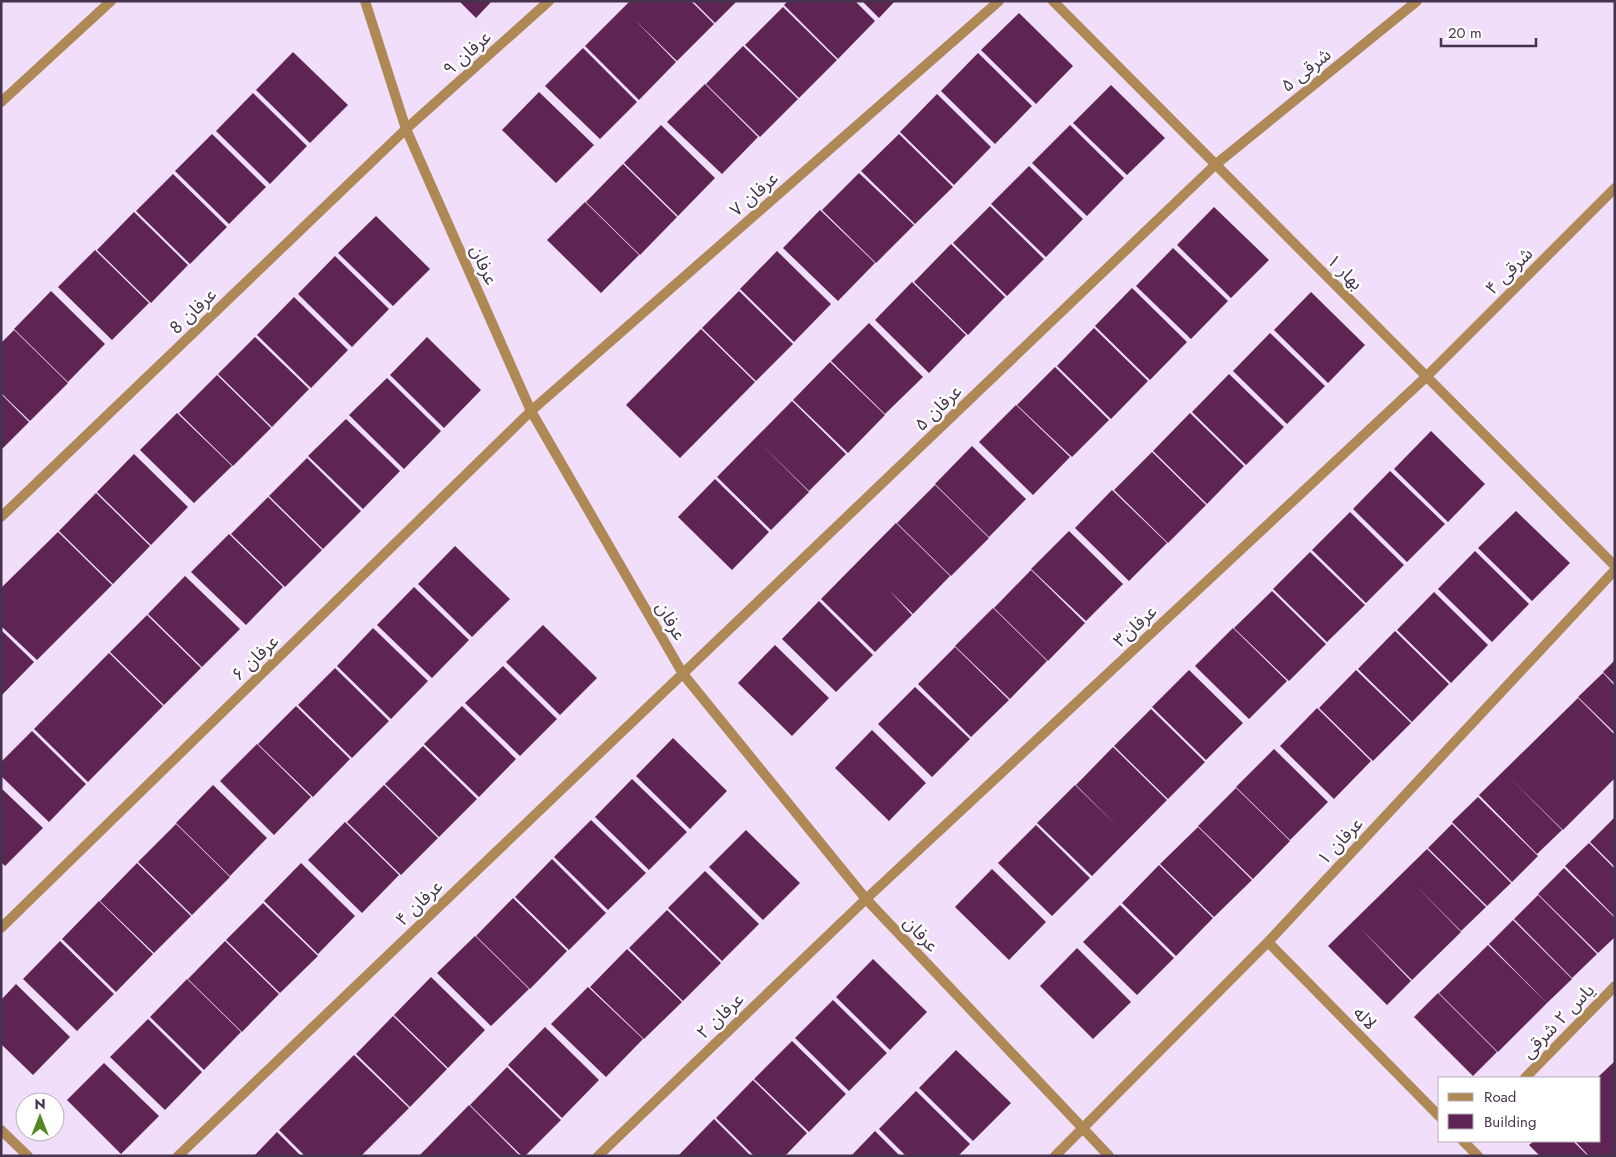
<svg xmlns="http://www.w3.org/2000/svg" width="1616" height="1157" viewBox="0 0 1616 1157" font-family="Jost,'Noto Sans Arabic',sans-serif">
<style>
.building{fill:#5d2454}
.lines{fill:none;stroke-linecap:round;stroke-linejoin:round}
.minor{stroke:#ae8956;stroke-width:10}
.tertiary{stroke:#ae8956;stroke-width:10}
.labels{text-anchor:middle;stroke-width:5;stroke-linejoin:round;paint-order:stroke}
.street-label{font-size:18px;fill:#45334e;stroke:#fff}
</style>
<rect width="100%" height="100%" fill="#f0defa"/>
<path class="building" d="M459,1H492L476,18Z
M630,1H691L714,24L677,61L635,20L676,62L639,100L585,46Z
M693,1H737L715,23Z
M788,1H855L875,21L838,59L784,5Z
M862,1H895L879,18Z
M783,7L837,60L799,98L745,45Z
M1019,13L1073,66L1036,104L981,50Z
M743,46L798,99L760,137L706,84Z
M583,48L637,102L600,139L545,86Z
M293,52L348,105L310,143L256,90Z
M978,53L1032,106L995,144L941,91Z
M705,84L758,137L722,174L667,122Z
M1111,85L1165,138L1127,175L1073,123Z
M539,92L594,145L556,183L502,130Z
M253,93L307,146L270,184L216,131Z
M937,94L991,147L954,185L900,132Z
M661,125L715,178L678,216L624,163Z
M1070,125L1124,178L1087,216L1032,163Z
M212,134L266,187L229,224L175,171Z
M899,134L953,187L915,224L861,171Z
M623,164L677,217L640,255L586,202Z
M1029,166L1083,219L1046,257L991,204Z
M859,173L914,225L876,263L822,210Z
M173,174L227,227L190,264L136,211Z
M585,202L639,255L601,293L547,240Z
M990,206L1044,259L1007,296L953,243Z
M1214,207L1269,260L1231,298L1177,245Z
M820,210L875,263L838,301L783,248Z
M134,212L188,265L151,303L97,250Z
M376,216L430,269L393,306L338,253Z
M951,244L1005,297L968,335L914,282Z
M1173,248L1228,301L1191,339L1136,286Z
M95,250L149,303L112,340L58,287Z
M777,251L831,304L794,342L740,289Z
M335,256L389,309L352,347L298,294Z
M912,282L966,335L929,373L875,320Z
M1132,288L1187,342L1150,380L1095,326Z
M51,291L105,344L68,382L14,329Z
M739,291L793,344L756,381L702,328Z
M1311,292L1365,345L1328,383L1274,330Z
M294,297L348,350L311,388L257,335Z
M869,323L923,377L885,414L831,361Z
M1094,328L1148,381L1111,419L1057,366Z
M701,329L755,382L680,458L626,405Z
M14,330L68,383L30,421L1,393V343Z
M1270,333L1325,386L1287,424L1233,371Z
M255,337L309,389L272,427L218,374Z
M427,337L481,390L444,428L390,375Z
M830,362L885,415L848,453L793,400Z
M1055,367L1109,420L1072,457L1017,405Z
M1229,374L1284,427L1246,465L1192,412Z
M217,375L271,428L233,466L179,413Z
M387,378L441,431L404,469L349,415Z
M1,394L29,422L1,450Z
M792,401L846,454L809,491L761,444L809,492L771,530L717,477Z
M1016,405L1070,457L1033,495L979,442Z
M177,413L232,466L194,503L140,450Z
M1190,413L1244,466L1207,504L1153,451Z
M346,419L400,471L363,509L308,456Z
M1431,431L1485,484L1448,522L1394,469Z
M972,446L1026,499L989,537L935,484Z
M1152,452L1206,505L1168,543L1114,490Z
M134,454L188,507L151,545L97,492Z
M307,458L361,511L323,549L269,496Z
M1390,471L1445,524L1407,562L1353,509Z
M715,479L769,532L732,570L678,517Z
M935,485L989,538L951,576L897,523Z
M1112,490L1167,543L1129,581L1075,528Z
M96,493L150,546L113,584L59,531Z
M268,497L322,550L285,587L231,534Z
M1516,511L1570,563L1532,601L1478,548Z
M1350,512L1404,565L1366,603L1312,550Z
M896,523L950,576L913,614L889,590L912,615L875,652L821,599Z
M1069,531L1123,584L1086,621L1031,569Z
M58,532L112,585L37,660L1,626V588Z
M229,534L283,587L246,625L191,572Z
M455,546L510,599L472,637L418,584Z
M1475,551L1529,604L1492,642L1438,589Z
M1310,552L1365,605L1327,642L1273,589Z
M1031,570L1085,623L1048,661L994,608Z
M185,576L240,629L202,667L148,614Z
M414,587L469,640L432,678L377,625Z
M1272,591L1326,644L1289,681L1234,628Z
M1434,592L1488,645L1451,683L1397,630Z
M819,601L873,655L836,692L782,639Z
M993,608L1047,661L1010,699L955,646Z
M147,615L201,668L164,705L110,652Z
M543,625L597,678L560,715L506,662Z
M373,628L428,681L391,719L337,666Z
M1233,628L1287,681L1249,719L1195,666Z
M1,630L34,662L1,696Z
M1395,631L1449,684L1412,722L1358,669Z
M775,645L829,698L792,736L738,683Z
M955,647L1009,700L971,737L918,684Z
M109,653L163,706L88,782L34,729Z
M1615,660V684L1603,672Z
M503,666L557,719L520,756L465,703Z
M335,668L389,721L352,758L298,705Z
M1189,670L1243,723L1206,760L1152,707Z
M1356,670L1411,723L1373,761L1319,708Z
M1603,673L1615,686V733L1578,697Z
M915,687L970,739L932,777L878,724Z
M1578,698L1615,735V778L1563,830L1510,778L1562,830L1537,854L1479,795Z
M296,706L350,759L313,797L258,744Z
M462,706L516,759L479,797L424,744Z
M1317,708L1371,761L1334,799L1280,746Z
M1151,709L1205,762L1168,799L1114,746Z
M872,730L926,783L889,821L835,768Z
M32,731L86,784L49,822L1,776V762Z
M673,738L727,791L690,829L636,776Z
M257,744L311,797L274,835L220,781Z
M423,746L477,799L439,837L385,784Z
M1113,747L1167,800L1092,876L1037,823L1075,785L1117,826L1076,785Z
M1274,749L1328,802L1290,840L1236,787Z
M632,779L687,832L649,870L595,817Z
M213,785L267,838L230,876L176,823Z
M384,785L438,838L401,875L347,822Z
M1,788L43,828L5,866L1,862Z
M1236,788L1290,841L1253,879L1198,826Z
M1478,797L1538,856L1512,882L1452,822Z
M1615,817V867L1590,842Z
M591,820L646,873L608,910L554,857Z
M345,822L399,875L362,913L308,860Z
M176,824L230,877L192,915L138,862Z
M1452,824L1511,883L1487,906L1428,848Z
M1036,825L1090,878L1052,916L998,863Z
M1198,827L1252,880L1214,917L1160,864Z
M746,830L800,883L763,920L709,867Z
M1589,843L1615,869V917L1565,866Z
M1427,849L1486,907L1461,931L1415,885L1461,932L1412,980L1360,928L1411,981L1387,1005L1328,946Z
M552,859L606,913L569,950L515,897Z
M137,863L191,916L154,953L100,901Z
M301,863L355,916L318,954L264,901Z
M1159,865L1213,918L1176,956L1122,903Z
M1564,868L1615,918V937L1598,953L1538,894Z
M992,869L1046,922L1009,960L955,907Z
M705,871L759,924L722,961L668,908Z
M1538,895L1597,954L1572,978L1514,919Z
M513,898L567,951L530,989L476,936Z
M99,901L153,954L116,992L62,939Z
M263,903L318,956L280,993L226,940Z
M1120,905L1174,958L1137,995L1083,942Z
M667,910L721,963L683,1001L629,948Z
M1513,920L1572,979L1547,1003L1489,944Z
M475,936L529,989L491,1026L437,973Z
M60,941L114,994L77,1031L23,979Z
M225,941L279,994L242,1032L188,979Z
M1488,945L1547,1003L1498,1052L1439,993Z
M1077,948L1131,1002L1093,1039L1040,986Z
M627,949L682,1002L644,1039L590,987Z
M873,959L927,1012L890,1050L836,997Z
M431,977L485,1030L448,1068L394,1015Z
M187,979L241,1032L204,1070L150,1017Z
M16,984L70,1037L33,1075L1,1044V1000Z
M588,987L643,1039L606,1077L551,1024Z
M1438,993L1497,1052L1473,1076L1414,1017Z
M833,1000L887,1053L849,1091L795,1038Z
M393,1016L447,1069L410,1107L356,1054Z
M148,1019L202,1072L165,1110L110,1057Z
M545,1027L599,1080L562,1118L508,1065Z
M792,1041L846,1094L809,1132L754,1079Z
M956,1050L1011,1103L973,1141L919,1088Z
M354,1055L409,1108L361,1156H305L279,1130Z
M1615,1061V1156H1589L1575,1141H1600V1078H1597Z
M104,1063L159,1116L121,1154L67,1100Z
M507,1067L561,1120L525,1156H522L470,1105Z
M753,1080L807,1133L785,1156H754L716,1118Z
M916,1091L970,1144L958,1156H906L879,1129Z
M469,1105L520,1156H419Z
M714,1119L751,1156H678Z
M875,1131L900,1156H851Z
M277,1132L301,1156H254Z
M1534,1141H1573L1588,1156H1540L1529,1145Z"/>
<g class="lines">
<path class="minor" d="M365,1L406,129L531,411L683,674L866,899L1109,1156
M1053,1L1615,566
M1,102L111,1
M1,517L406,129L549,1
M1,928L531,411L999,1
M1268,942L1440,1117
M1525,1078L1615,986
M1463,1141L1478,1156
M178,1156L1215,165L1417,1
M598,1156L866,899L1426,377L1615,188
M1055,1156L1268,942L1615,570"/>
<path class="tertiary" d="M1,1130L28,1156"/>
</g>
<g class="labels">
<g class="street-label">
<text transform="translate(467 53) rotate(-42)" y="6">عرفان ۹</text>
<text transform="translate(1306 70) rotate(-39)" y="6">شرقی ۵</text>
<text transform="translate(754 194) rotate(-41)" y="6">عرفان ۷</text>
<text transform="translate(484 265) rotate(66)" y="6">عرفان</text>
<text transform="translate(1509 271) rotate(-45)" y="6">شرقی ۴</text>
<text transform="translate(1345 272) rotate(45)" y="6">بهار ۱</text>
<text transform="translate(193 311) rotate(-44)" y="6">عرفان 8</text>
<text transform="translate(938 408) rotate(-44)" y="6">عرفان ۵</text>
<text transform="translate(671 621) rotate(60)" y="6">عرفان</text>
<text transform="translate(1135 626) rotate(-43)" y="6">عرفان۳</text>
<text transform="translate(255 658) rotate(-44)" y="6">عرفان ۶</text>
<text transform="translate(1340 841) rotate(-47)" y="6">عرفان ۱</text>
<text transform="translate(419 903) rotate(-44)" y="6">عرفان ۴</text>
<text transform="translate(921 934) rotate(47)" y="6">عرفان</text>
<text transform="translate(720 1016) rotate(-44)" y="6">عرفان ۲</text>
<text transform="translate(1365 1018) rotate(45)" y="6">لاله</text>
<text transform="translate(1558 1021) rotate(-46)" y="6">یاس ۲ شرقی</text>
</g>
</g>
<rect width="1616" height="1157" fill="none" stroke="#45334e" stroke-width="5"/>
<rect x="1438" y="1077" width="162" height="65" fill="#ffffff" stroke="#b5adb8"/>
<rect x="1448" y="1093" width="25" height="8" fill="#ae8956" stroke="#b5adb8"/>
<text x="1484" y="1102" font-size="15" fill="#45334e">Road</text>
<rect x="1448" y="1114" width="25" height="15" fill="#5d2454" stroke="#b5adb8"/>
<text x="1484" y="1127" font-size="15" fill="#45334e">Building</text>
<g transform="translate(40 1117)"><circle r="24" fill="#ffffff" stroke="#b5adb8"/>
<path d="M0-4L9 19L0 12L-9 19Z" fill="#538a24"/>
<text y="-8" font-size="14" font-weight="bold" text-anchor="middle" fill="#45334e">N</text>
</g>
<path d="M1441 38v8h95v-8" fill="none" stroke="#45334e" stroke-width="2.5"/>
<text x="1448" y="38" font-size="15" fill="#45334e" stroke="#ffffff" stroke-width="4" paint-order="stroke">20 m</text>
</svg>
